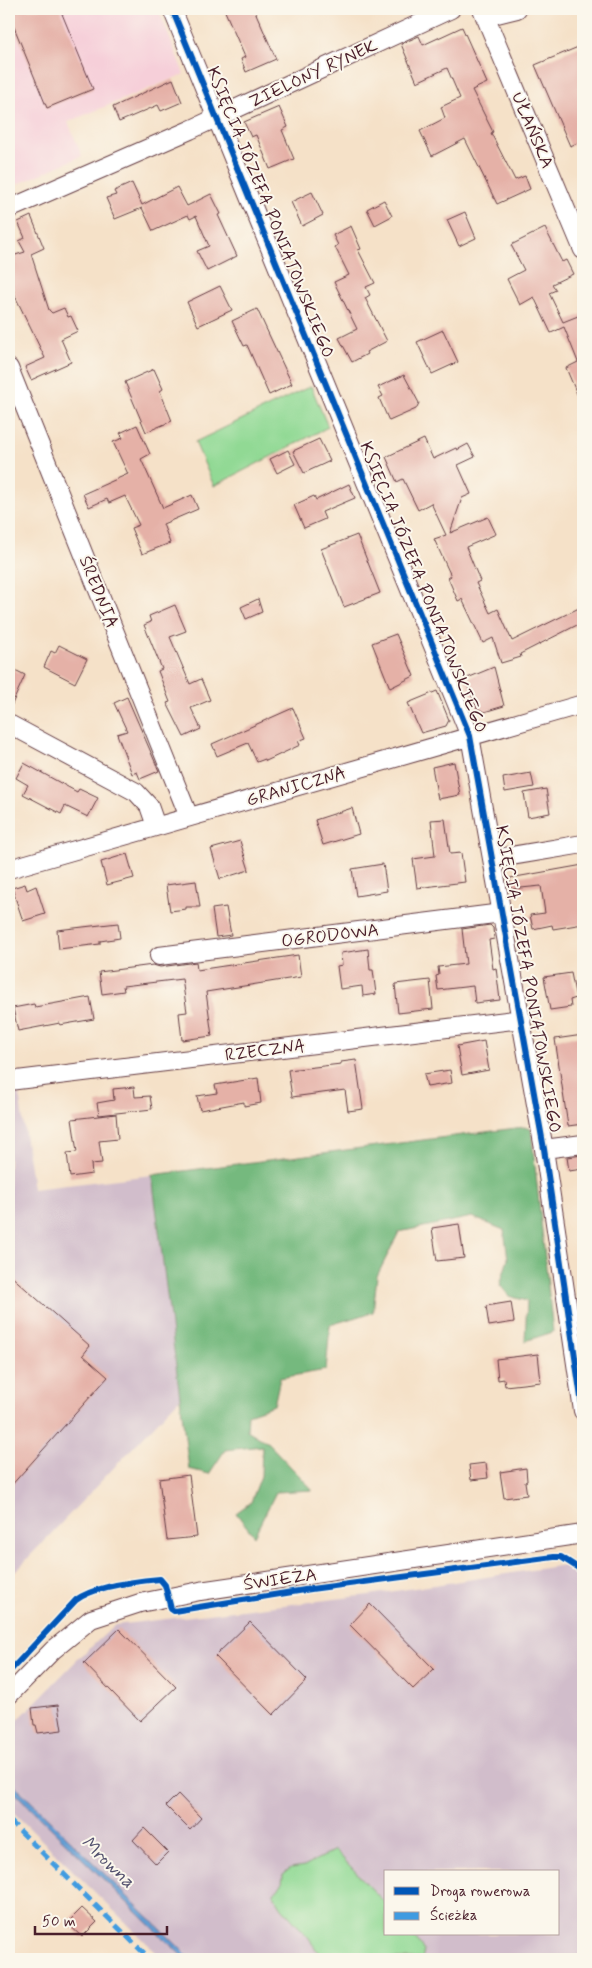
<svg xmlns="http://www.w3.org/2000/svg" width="592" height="1968" viewBox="0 0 592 1968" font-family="Mynerve,sans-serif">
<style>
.built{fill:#f6cfd9}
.industrial{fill:#d1bdcb;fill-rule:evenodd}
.green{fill:#91d994;stroke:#6e7c60}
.forest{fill:#74b97e;stroke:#5f6c54}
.water{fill:#649fd4;stroke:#575f80}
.building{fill:#e5b1a7}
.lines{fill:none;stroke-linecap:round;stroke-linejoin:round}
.minor-casing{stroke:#643c43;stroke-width:20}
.minor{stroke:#fff;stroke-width:18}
.quiet{stroke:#409be1;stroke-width:5;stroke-dasharray:10 5;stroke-linecap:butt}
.cycleway-casing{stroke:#fbf7ec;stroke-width:9}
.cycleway{stroke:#0057b8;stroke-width:6}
.labels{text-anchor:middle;stroke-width:4;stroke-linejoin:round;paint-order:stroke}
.street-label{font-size:18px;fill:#4a1f2b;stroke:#fbf7ec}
.water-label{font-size:19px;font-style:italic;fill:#54526f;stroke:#fbf7ec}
</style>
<rect width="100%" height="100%" fill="#fbf7ec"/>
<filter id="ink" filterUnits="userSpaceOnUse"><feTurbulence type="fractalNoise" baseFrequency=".02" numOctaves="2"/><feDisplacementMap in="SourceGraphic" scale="10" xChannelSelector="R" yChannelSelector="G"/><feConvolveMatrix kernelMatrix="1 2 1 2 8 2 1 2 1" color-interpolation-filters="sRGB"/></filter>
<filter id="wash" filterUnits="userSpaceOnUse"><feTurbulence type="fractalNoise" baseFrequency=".0096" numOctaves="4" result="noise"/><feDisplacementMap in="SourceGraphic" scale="20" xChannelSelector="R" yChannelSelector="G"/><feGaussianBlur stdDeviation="1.12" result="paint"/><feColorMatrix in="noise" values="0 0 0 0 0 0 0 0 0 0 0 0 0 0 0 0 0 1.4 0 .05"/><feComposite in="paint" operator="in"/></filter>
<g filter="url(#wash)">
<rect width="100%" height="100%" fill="#f5e1c8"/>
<path class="built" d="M9,9H158L184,74L68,122L82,156L9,188Z"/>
<path class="industrial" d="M19,1093L33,1189L152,1175L180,1398L9,1578V1095Z
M565,1565L583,1583V1959H163L9,1808V1729L77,1660L115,1625L369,1595ZM386,1872H558V1934H386Z"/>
<path class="green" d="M311,386L328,427L214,486L195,442Z
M335,1850L386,1904V1934H413L424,1951L422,1959H322L309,1938L282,1908L273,1894L282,1884L283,1874L291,1868L304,1866Z"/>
<path class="forest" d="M524,1127L531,1129L553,1332L525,1341L527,1301L509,1296L500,1285L508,1259L504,1230L472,1217L399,1232L377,1276L373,1312L330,1325L326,1370L280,1378L274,1405L248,1414L247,1430L268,1443L313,1490L276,1492L254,1536L236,1513L251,1502L261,1476L262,1446L225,1450L209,1474L189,1469L152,1175Z"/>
<path class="water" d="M9,1780L191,1959H185L9,1787Z"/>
<g id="blocks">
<path class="building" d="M9,9H60L93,89L47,108L14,27L9,30Z
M224,9H254L276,59L246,72L241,59L245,57Z
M462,27L487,83L472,90L493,132L491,133L515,180L525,176L530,189L497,204L465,139L432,156L420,131L445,118L441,107L460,98L447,68L417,82L401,44L419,36L423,45Z
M583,45V141L570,146L535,65Z
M173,79L182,102L161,111L158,105L119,122L113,107Z
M279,107L288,127L282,130L294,159L270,169L256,135L251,137L244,122Z
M132,183L142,205L177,187L187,206L211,194L221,214L218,215L237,256L207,271L197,251L209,246L196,216L190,219L188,215L153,231L142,208L115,219L106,198L116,195L114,191Z
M312,192L323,215L302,226L291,202Z
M384,200L392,216L375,225L367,209Z
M465,212L476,238L459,246L447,220Z
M31,216L44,248L31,254L49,310L52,313L64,308L68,317L71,316L78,331L61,339L71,362L31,380L25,367L45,358L16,298L9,277V257L25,252L19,241L25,238L18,222Z
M351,226L361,249L358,250L375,283L366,287L370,295L365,298L387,341L366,352L367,354L352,362L339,338L357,329L334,282L349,275L335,247L338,245L333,235Z
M545,228L562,262L566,260L573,274L552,284L556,290L549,293L563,322L583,314V408L566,368L578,362L564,327L551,333L534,297L520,305L507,279L524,270L511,245Z
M220,286L232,310L198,326L187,302Z
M257,309L292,384L269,395L247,345L244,346L232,321Z
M443,330L458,362L432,374L417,342Z
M154,369L163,389L160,391L172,421L146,432L125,382Z
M404,375L419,403L416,409L389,421L379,398L383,396L378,387Z
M137,425L150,454L141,459L163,508L192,495L198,509L163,524L170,543L142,554L131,528L139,525L125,496L109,503L107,499L89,507L83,494L128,474L113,442L123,438L120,433Z
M319,439L330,461L304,473L293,451Z
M424,439L433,459L456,448L457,450L468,444L475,457L458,465L471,494L462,498L450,533L488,517L496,534L466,547L480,581L476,583L490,613L498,609L512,641L583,606V622L520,654L521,657L501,663L493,638L483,643L462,599L458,601L448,578L451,576L434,539L446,535L431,503L418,510L403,479L397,482L386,457Z
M288,450L295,464L277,473L270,459Z
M349,484L355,498L322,512L325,519L304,528L294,505L314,496L316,500Z
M357,535L380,593L344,607L321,549Z
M258,599L262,612L246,619L241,607Z
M175,605L186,631L170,637L190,684L201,679L210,700L191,708L201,729L184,737L167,703L170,702L158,671L162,669L144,625L151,622L149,616Z
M396,634L414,676L390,688L372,643Z
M59,645L87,659L75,683L44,667L51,651L55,653Z
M9,667L25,675L9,711Z
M494,667L504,706L484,712L477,708L465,679Z
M437,691L449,720L446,726L421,733L408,703Z
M127,697L159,771L140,779L137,772L132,774L117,734L127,731L114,703Z
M293,708L306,738L298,741L300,745L266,761L265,759L257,762L248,743L217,756L212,744Z
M454,762L460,795L438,799L432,767Z
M24,763L77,792L79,789L98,798L88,817L65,806L61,814L23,794L28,785L16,778Z
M531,773L534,787L505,792L503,778Z
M546,789L550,813L528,817L524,793Z
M352,808L359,834L323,845L315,820Z
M445,819L450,854L461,853L465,882L417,888L413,859L435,856L431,820Z
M240,841L249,870L220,879L211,849Z
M127,854L134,878L107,885L101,862Z
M383,864L387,891L356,896L352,869Z
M583,865V924L553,929L552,925L533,929L530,915L545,913L541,886L511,889L510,878Z
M196,881L200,907H186V909L170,911L166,885Z
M25,884L27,890L36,886L45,914L23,921L12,888Z
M226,907L231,935L216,937L212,909Z
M118,923L120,938L100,941V944L59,949L57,930Z
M490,925L493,928L494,939L489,940L493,969L496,968L500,1000L475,1003L473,986L438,990L436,976L439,975L438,967L466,964L462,929Z
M368,949L370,970H373L376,994L363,996L362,986L340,989L337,966L342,965L341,953Z
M298,955L301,977L206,992L212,1036L182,1040L179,1013L187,1012L182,979L123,986L124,991L102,994L99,972L153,965L160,967L196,962L197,970Z
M571,973L576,998L570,1000L571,1007L550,1010L544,977Z
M430,980L433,1009L398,1013L395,984Z
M90,997L94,1019L60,1025V1023L18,1031L13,1008L34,1004L35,1007Z
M583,1035V1124L568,1126L555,1039Z
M484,1041L489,1070L462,1075L457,1046Z
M356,1060L363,1109L348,1111L345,1090L292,1097L288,1070L341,1064V1062Z
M450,1070L452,1083L427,1087L424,1074Z
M258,1078L261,1103L244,1106V1102L200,1110L197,1096L217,1093L215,1085Z
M134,1087L135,1097L150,1096L152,1109L99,1115L97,1103L114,1100L113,1089Z
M116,1114L118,1139L99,1141L102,1163L91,1164L92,1174L70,1177L67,1153L77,1152L72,1119Z
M583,1155V1169L569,1171L567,1157Z
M459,1224L464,1258L437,1261L432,1228Z
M9,1274L90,1346L83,1355L108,1377L9,1488Z
M511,1302L514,1322L489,1326L486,1306Z
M538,1354L541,1382L505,1386L504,1379L498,1380L496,1359Z
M486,1463L488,1478L471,1480L469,1465Z
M526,1468L527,1481L525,1482L527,1495L504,1498L500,1472Z
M189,1475L197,1537L167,1540L159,1479Z
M370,1604L434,1669L413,1689L350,1625Z
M250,1622L307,1680L273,1715L215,1656Z
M119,1629L176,1687L140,1721L84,1663Z
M58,1705L62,1730L38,1733L36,1725H34L32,1708Z
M178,1794L201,1818L190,1830L166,1806Z
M144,1828L168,1852L156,1864L133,1840Z
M82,1908L97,1922L82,1937L67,1923Z"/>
</g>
</g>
<g filter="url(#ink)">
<use href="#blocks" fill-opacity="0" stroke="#643c43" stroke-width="1"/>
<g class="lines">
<g class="minor-casing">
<path id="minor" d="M172,9L470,736L544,1149L583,1411
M482,9L583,250
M485,17L517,9
M9,209L190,130L451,9
M9,368L189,817
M9,724L136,792L149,806L156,826
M493,859L583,844
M9,869L583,704
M159,956L502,913
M9,1081L522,1019
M544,1149L583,1144
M9,1695L53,1650L91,1619L140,1603L200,1591L583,1534"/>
</g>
<use href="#minor" class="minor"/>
<path class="quiet" d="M9,1820L150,1959"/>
<g class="cycleway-casing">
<path id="cycleway" d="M172,9L470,736L544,1149L583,1411
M9,1672L76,1600C95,1586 137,1581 160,1579L165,1585L171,1609L174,1611L311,1589L554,1557H561L583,1571"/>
</g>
<use href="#cycleway" class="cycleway"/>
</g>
</g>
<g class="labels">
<g class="street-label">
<text transform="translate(313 73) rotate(-25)" y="6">ZIELONY RYNEK</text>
<text transform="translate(533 130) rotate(67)" y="6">UŁAŃSKA</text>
<text transform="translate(271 212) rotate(68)" y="6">KSIĘCIA JÓZEFA PONIATOWSKIEGO</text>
<text transform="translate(424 587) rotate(68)" y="6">KSIĘCIA JÓZEFA PONIATOWSKIEGO</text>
<text transform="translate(99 592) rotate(68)" y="6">ŚREDNIA</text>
<text transform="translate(296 786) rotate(-16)" y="6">GRANICZNA</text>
<text transform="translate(330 935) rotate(-7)" y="6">OGRODOWA</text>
<text transform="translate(529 979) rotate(80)" y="6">KSIĘCIA JÓZEFA PONIATOWSKIEGO</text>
<text transform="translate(265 1050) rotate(-7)" y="6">RZECZNA</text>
<text transform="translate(280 1579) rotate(-8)" y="6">ŚWIEŻA</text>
</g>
<g class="water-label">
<text transform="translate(109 1861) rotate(44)" y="7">Mrowna</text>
</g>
</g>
<rect width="592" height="1968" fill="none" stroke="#fbf7ec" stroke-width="30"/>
<rect x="384" y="1870" width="175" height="65" fill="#fbf7ec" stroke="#b4a19f"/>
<rect x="394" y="1887" width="25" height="8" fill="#0057b8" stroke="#b4a19f"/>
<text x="430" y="1896" font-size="15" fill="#4a1f2b">Droga rowerowa</text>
<rect x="394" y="1912" width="25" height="8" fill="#409be1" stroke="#b4a19f"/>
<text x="430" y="1920" font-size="15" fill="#4a1f2b">Ścieżka</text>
<path d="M35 1926v8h132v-8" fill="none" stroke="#4a1f2b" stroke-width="2.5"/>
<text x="42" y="1926" font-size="15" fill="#4a1f2b" stroke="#fbf7ec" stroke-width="4" paint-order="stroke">50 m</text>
</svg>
